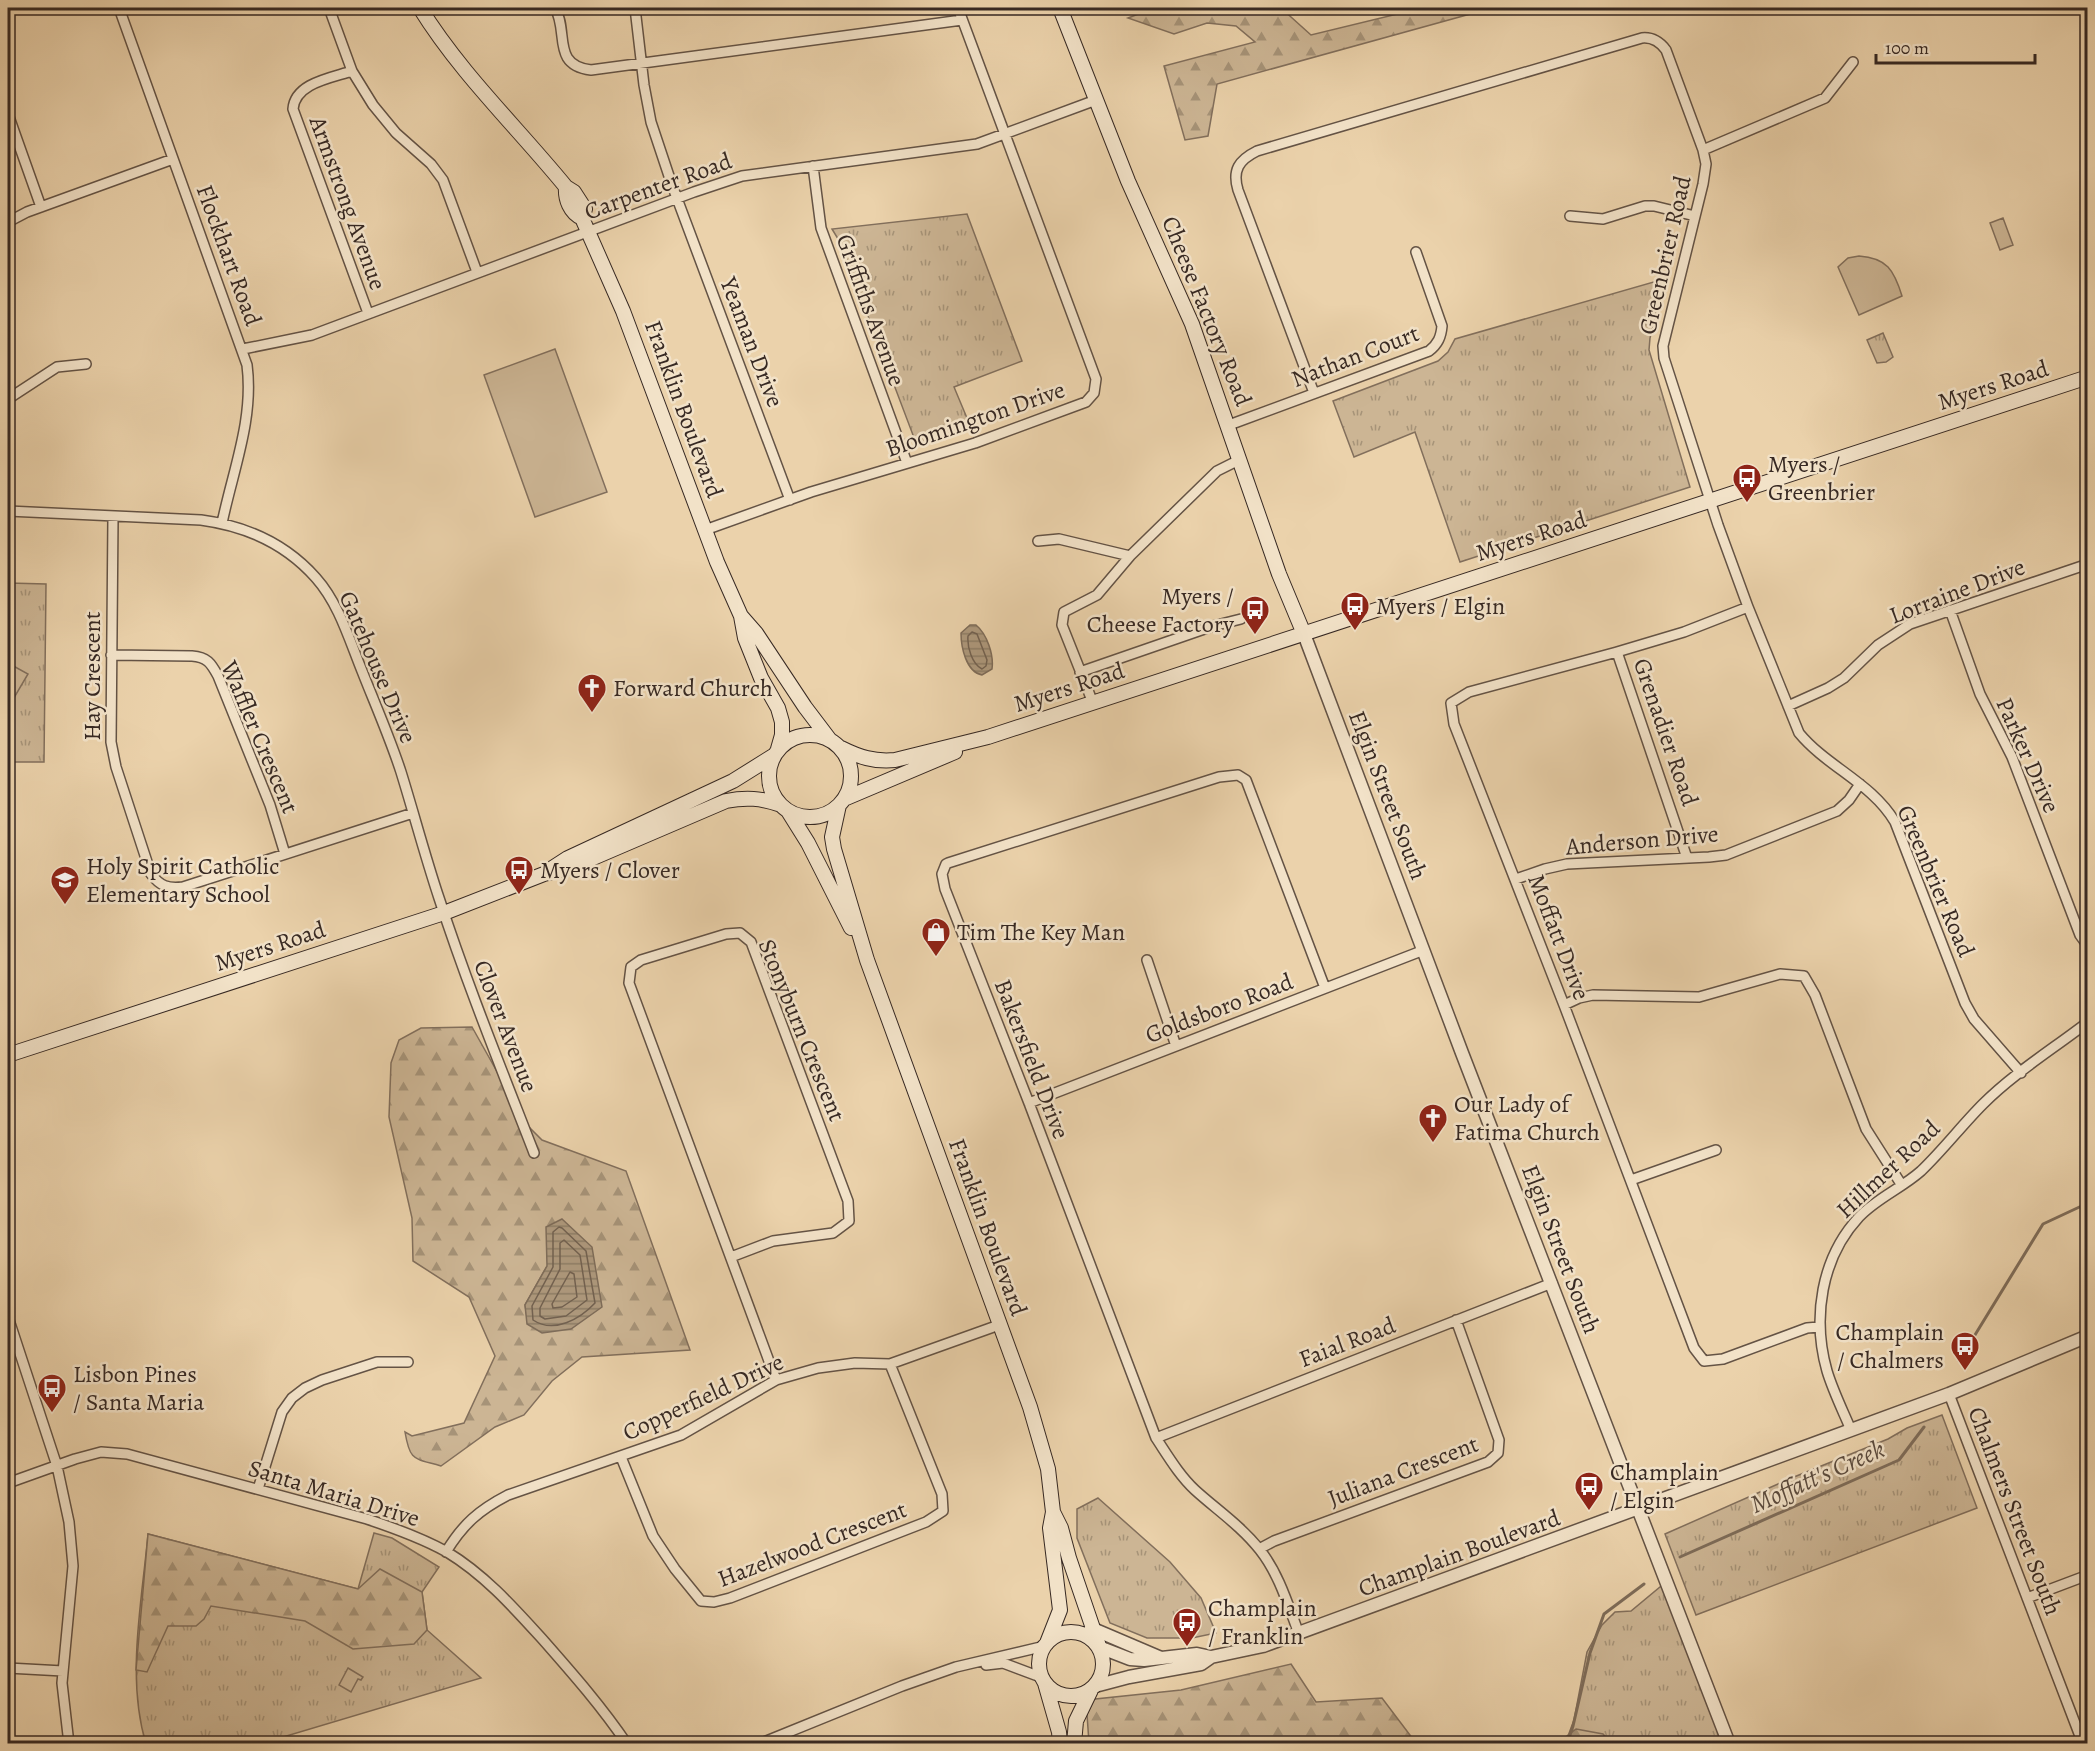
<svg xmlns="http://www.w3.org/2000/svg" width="2095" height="1751" viewBox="0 0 2095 1751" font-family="Alegreya,serif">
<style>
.grass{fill:url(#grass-tufts);stroke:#826f5c;stroke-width:1.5}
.forest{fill:url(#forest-firs);stroke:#826f5c;stroke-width:1.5;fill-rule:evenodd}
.garden{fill:#ccb594;stroke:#826f5c;stroke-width:1.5}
.water{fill:url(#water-rules);stroke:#7e6c59;stroke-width:1.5}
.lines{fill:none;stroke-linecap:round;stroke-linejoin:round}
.shore{stroke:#726150;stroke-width:1.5}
.stream{stroke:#7e6c59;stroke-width:3}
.minor-casing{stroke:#645345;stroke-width:12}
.tertiary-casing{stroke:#645345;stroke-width:15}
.secondary-casing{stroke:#372923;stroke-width:16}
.minor{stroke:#f2e2c8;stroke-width:9}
.tertiary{stroke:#f2e2c8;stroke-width:12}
.secondary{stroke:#f2e2c8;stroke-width:14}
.labels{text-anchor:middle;stroke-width:5;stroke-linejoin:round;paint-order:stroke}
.street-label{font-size:24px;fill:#372923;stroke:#f2e2c8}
.poi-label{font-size:24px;fill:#372923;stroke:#f2e2c8;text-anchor:start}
.water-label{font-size:26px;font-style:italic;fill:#5b4b3e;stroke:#f2e2c8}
</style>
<defs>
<pattern id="grass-tufts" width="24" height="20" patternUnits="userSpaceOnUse" patternTransform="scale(1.5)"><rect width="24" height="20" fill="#ccb594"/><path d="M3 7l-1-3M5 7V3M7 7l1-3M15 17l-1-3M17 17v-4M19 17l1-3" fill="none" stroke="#a69378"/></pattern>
<pattern id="forest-firs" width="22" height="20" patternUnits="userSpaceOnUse" patternTransform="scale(1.5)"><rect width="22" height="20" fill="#ccb594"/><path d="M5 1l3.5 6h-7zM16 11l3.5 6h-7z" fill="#a69378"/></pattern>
<pattern id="water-rules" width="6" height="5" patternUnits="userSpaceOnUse" patternTransform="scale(1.5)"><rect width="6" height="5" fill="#ae997d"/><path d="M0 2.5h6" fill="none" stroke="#8e7d66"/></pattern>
</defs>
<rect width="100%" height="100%" fill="#ebd2ab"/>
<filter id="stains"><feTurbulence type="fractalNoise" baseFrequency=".00333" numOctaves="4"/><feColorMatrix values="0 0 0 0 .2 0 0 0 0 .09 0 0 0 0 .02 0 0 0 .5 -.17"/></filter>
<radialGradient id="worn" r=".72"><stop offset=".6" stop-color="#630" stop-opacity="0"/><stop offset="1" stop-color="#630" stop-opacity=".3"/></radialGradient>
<path class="grass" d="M967,214L1022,361L954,387L972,430L918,446L916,443L840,242L832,229Z
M1664,279L1650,338L1649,350L1690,487L1460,562L1415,432L1354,457L1333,401L1438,361L1448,352L1455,339Z
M1883,333L1893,357L1886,362L1877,363L1867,340Z
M8,583L46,584L44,762H8Z
M1942,1415L1977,1508L1696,1615L1665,1534L1794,1477L1888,1439L1907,1428Z
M1098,1498L1170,1562L1201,1598L1216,1633L1192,1638H1147L1110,1623L1077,1538V1509Z
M374,1533L392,1538L439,1567L422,1592L427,1630L481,1678L263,1743L146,1744C126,1678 142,1601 148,1534L358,1589Z
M1666,1582L1728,1743L1565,1744L1574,1720L1587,1652L1602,1625L1615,1612L1631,1611Z"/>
<path class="forest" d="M1154,8H1281L1311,35L1422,8H1492L1217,84L1208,136L1185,140L1164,66L1255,42L1236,26L1207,23L1174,34L1128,18Z
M472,1027L527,1125L542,1140L626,1171L690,1350L582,1357L552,1381L524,1415L495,1427L441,1466C414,1458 410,1462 405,1432L412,1436L464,1423L495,1356L469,1297L413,1261L412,1218L389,1117L391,1063L399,1040L421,1028ZM547,1266L528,1324L525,1305Z
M148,1534L358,1589L380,1569L422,1592L427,1630L414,1644L353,1649L305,1621L211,1606L204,1619L196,1626H168L147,1672L136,1670Z
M1291,1664L1316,1702L1382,1698L1416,1743H1089L1086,1700L1181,1690Z
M1576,1729L1603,1734L1611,1743H1558Z"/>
<path class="garden" d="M2003,218L2013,245L2000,250L1990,223Z
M1859,256C1887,258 1894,270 1902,296L1859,315L1838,267L1848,258Z
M555,349L607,492L535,517L484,375Z
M8,663L28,674L8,708Z
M348,1668L363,1677L361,1680L358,1679L351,1692L339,1685Z"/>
<path class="water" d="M970,625H976C987,634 994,655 992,669L982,675C966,672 961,647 961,633Z
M562,1219L592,1247L602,1307L571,1329L542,1333L527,1324L525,1305L547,1266L546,1227Z"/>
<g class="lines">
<path class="shore" d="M972,632L977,634L987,660L986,666L982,669C972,664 967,647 968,636Z
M559,1227L562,1228L586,1251L595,1303C580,1319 554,1334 533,1320L532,1306L553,1267V1232Z
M564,1240L580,1255L587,1300L566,1316L545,1319L540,1316V1308L560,1269V1243Z
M570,1272L574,1274L577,1297L562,1307L553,1308L552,1304Z"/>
<path class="stream" d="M1959,1361L2043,1224L2088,1203
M1680,1557L1899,1460L1924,1427
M1567,1744L1573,1726L1590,1653L1604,1614L1644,1584"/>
<g class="minor-casing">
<path id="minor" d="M119,8L247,365C254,419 233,470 222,523
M329,8L352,71L373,105L396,133L431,164L443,180L477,272
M555,8C569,32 551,65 591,70L962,20
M635,8L644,85L651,122L672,185L790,500
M352,71C331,78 295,83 293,109L368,313
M8,114L41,207
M1703,150L1825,98L1853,62
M813,166L821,228L907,463
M1570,216L1603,219L1645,206H1654L1695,216
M8,222L27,212L173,159
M243,349L312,335L694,192L742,176L977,144L1096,100
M1314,393L1238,190C1232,170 1239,160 1257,151L1642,38C1652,37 1660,42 1666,50L1703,150L1706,164L1703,184L1663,346L1664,358L1718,525L1748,607L1799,733C1827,767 1872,783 1895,822L1965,1003L1974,1019L2021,1073
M8,399L57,367L86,364
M1229,425L1429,351C1438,344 1441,337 1442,326L1416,252
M8,511L201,520C246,526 286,544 316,578C339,604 349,639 362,671C375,704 390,738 401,772C414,814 425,856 439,898C467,984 501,1068 534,1153
M113,517L111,742L116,767L151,874C160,886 168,889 183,887L413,813
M705,530L811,492L975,443L1086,402L1094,393L1096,379L958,8
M1038,541L1059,539L1130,556
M1748,607L1684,632L1617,652L1469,692L1451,703L1454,724L1564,1005L1694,1348L1704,1361L1723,1359L1807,1328L1819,1327
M1950,610L1980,694L2012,757L2080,935L2088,946
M1617,652L1687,858
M111,655L192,656C207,657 211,663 218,676L270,805L285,854
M1080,672L1213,626L1241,619
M1093,703L1062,625L1064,612L1097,595L1130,556L1217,471L1239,460
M1788,706L1828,688L1844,678L1878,645L1910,624L2088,564
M1516,879L1545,869L1567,864L1709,857L1726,855L1837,811L1849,800L1860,784
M1147,960L1176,1046
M1564,1005L1579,998L1593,995L1699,997L1780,974L1804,976L1815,995L1866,1129L1901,1184
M1029,1103L1424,950
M1631,1180L1716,1150
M731,1257L773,1241L833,1233L849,1221L848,1201L751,942L740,933L726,934L641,960L631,967L629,983L776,1380
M8,1317L57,1466L69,1522L73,1566L62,1683L69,1744
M1949,1394L2083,1744
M1851,1430C1843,1411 1833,1391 1827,1371C1812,1318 1821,1258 1859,1217C1877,1198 1902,1188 1921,1171C1943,1150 1962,1125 1983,1104C2014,1073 2053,1049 2088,1022
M1156,1438L1552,1283
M621,1457L653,1536L675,1569L701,1601L714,1602L730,1598L926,1522L943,1511L942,1494L890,1364
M8,1483L75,1459L101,1452L127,1454L367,1519C394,1528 422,1538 447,1552C485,1575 514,1608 544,1641C573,1674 602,1707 627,1744
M258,1489L282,1412L292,1398L305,1388L322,1380L377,1362H408
M1259,1549L1274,1541L1488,1462L1498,1453L1499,1440L1456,1320
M446,1552C463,1524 479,1510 508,1495L681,1435L776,1380L818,1368L855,1363L890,1364L999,1325
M2027,1598L2088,1575
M1299,1634C1288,1605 1279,1574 1260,1550C1241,1526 1217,1510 1195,1490C1179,1475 1168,1456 1156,1438L1029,1103L945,889L942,874L946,864L948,863L1219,777L1238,775L1246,780L1325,988
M986,1665L1003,1663L1043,1678
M8,1668L63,1671
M759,1744L902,1686L956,1667L1045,1646"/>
</g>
<g class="tertiary-casing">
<path id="tertiary" d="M1304,634L1462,1053L1729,1744
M1093,1629L1161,1658
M1099,1647L1130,1659L1144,1660L1197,1654L1211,1657L1263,1646L1949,1394L2088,1336
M1095,1686L1129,1677L1201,1664L1211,1657"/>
</g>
<g class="secondary-casing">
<path id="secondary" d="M420,8C461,74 517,127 566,187L574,192L585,209L582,218
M1060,8L1128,181L1192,324L1279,574L1304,634
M566,187C565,199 570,213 582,218L623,311L717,562L741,616L745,638L761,678L778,708L782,722V735L778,749
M742,617L756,633L805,707L830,740
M769 776a41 41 0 1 1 82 0a41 41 0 1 1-82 0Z
M841,748C859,757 874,762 895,760L988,737L2088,377
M844,799L955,752
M839,805L832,837L834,849L867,960L1030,1407L1048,1469L1053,1512L1050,1528L1060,1610L1047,1643
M788,811L808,843L851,928
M551,869L568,858L733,781L773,756
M8,1055L444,913L544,874L572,867L726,801C746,797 761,798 781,805
M1053,1512L1061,1528L1069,1558L1099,1646
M1039 1664a32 32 0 1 1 64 0a32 32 0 1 1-64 0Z
M1045,1683L1059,1732L1060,1744
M1074,1744L1076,1721L1091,1690"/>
</g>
<use href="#minor" class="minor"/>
<use href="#tertiary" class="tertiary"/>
<use href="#secondary" class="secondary"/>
</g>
<defs>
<g id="bus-pin" transform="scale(1.5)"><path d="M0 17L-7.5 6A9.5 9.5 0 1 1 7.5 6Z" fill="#8f2418" stroke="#f2e2c8"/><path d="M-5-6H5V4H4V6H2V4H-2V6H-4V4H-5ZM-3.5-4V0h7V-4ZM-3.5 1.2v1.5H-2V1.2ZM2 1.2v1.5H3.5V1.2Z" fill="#fff"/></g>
<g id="church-pin" transform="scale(1.5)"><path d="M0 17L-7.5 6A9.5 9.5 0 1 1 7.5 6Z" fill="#8f2418" stroke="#f2e2c8"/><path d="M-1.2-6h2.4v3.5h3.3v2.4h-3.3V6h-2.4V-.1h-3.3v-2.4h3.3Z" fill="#fff"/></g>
<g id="school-pin" transform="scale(1.5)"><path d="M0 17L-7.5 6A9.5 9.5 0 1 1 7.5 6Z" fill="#8f2418" stroke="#f2e2c8"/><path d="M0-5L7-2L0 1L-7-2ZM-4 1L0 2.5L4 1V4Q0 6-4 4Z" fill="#fff"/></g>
<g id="shop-pin" transform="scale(1.5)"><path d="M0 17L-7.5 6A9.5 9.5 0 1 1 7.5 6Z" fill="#8f2418" stroke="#f2e2c8"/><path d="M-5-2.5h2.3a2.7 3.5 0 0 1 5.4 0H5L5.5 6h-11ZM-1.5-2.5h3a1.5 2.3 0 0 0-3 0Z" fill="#fff"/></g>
</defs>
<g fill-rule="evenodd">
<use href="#bus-pin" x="1747" y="478"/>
<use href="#bus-pin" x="1355" y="606"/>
<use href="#bus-pin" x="1255" y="610"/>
<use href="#church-pin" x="592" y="688"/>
<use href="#bus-pin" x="519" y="870"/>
<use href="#school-pin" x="65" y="880"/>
<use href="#shop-pin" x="936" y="932"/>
<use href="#church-pin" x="1433" y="1118"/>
<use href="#bus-pin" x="1965" y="1346"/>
<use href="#bus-pin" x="52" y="1388"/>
<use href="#bus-pin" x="1589" y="1486"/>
<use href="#bus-pin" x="1187" y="1622"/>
</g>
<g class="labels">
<g class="street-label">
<text transform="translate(658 186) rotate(-20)" y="8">Carpenter Road</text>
<text transform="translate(348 203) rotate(70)" y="8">Armstrong Avenue</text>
<text transform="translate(229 255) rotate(70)" y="8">Flockhart Road</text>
<text transform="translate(1665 255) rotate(-77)" y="8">Greenbrier Road</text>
<text transform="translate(871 310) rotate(70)" y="8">Griffiths Avenue</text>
<text transform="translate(1207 311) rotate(68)" y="8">Cheese Factory Road</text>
<text transform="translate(752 342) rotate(69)" y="8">Yeaman Drive</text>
<text transform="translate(1355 356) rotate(-21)" y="8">Nathan Court</text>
<text transform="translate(1993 385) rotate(-18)" y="8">Myers Road</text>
<text transform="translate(684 409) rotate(70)" y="8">Franklin Boulevard</text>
<text transform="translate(975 419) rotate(-19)" y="8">Bloomington Drive</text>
<text transform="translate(1531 536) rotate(-18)" y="8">Myers Road</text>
<text transform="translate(1957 591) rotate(-21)" y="8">Lorraine Drive</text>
<text transform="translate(378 667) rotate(67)" y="8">Gatehouse Drive</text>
<text transform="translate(92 676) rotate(-90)" y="8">Hay Crescent</text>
<text transform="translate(1069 687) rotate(-18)" y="8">Myers Road</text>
<text transform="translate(1666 732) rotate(71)" y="8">Grenadier Road</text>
<text transform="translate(260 737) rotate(67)" y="8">Waffler Crescent</text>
<text transform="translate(2028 755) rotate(66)" y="8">Parker Drive</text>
<text transform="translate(1388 795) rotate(69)" y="8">Elgin Street South</text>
<text transform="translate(1642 840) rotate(-5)" y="8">Anderson Drive</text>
<text transform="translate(1936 881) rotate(67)" y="8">Greenbrier Road</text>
<text transform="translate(1559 937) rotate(69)" y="8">Moffatt Drive</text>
<text transform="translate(270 946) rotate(-18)" y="8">Myers Road</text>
<text transform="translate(1219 1008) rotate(-21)" y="8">Goldsboro Road</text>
<text transform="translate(506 1026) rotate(69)" y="8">Clover Avenue</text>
<text transform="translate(802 1030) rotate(68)" y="8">Stonyburn Crescent</text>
<text transform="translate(1032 1059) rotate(69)" y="8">Bakersfield Drive</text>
<text transform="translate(1888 1169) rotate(-43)" y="8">Hillmer Road</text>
<text transform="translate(988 1227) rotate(70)" y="8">Franklin Boulevard</text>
<text transform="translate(1561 1249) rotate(69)" y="8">Elgin Street South</text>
<text transform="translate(1347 1342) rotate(-21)" y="8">Faial Road</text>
<text transform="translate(703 1397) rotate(-25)" y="8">Copperfield Drive</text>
<text transform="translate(1403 1471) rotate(-21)" y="8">Juliana Crescent</text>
<text transform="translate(334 1493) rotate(17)" y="8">Santa Maria Drive</text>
<text transform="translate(2015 1511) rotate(69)" y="8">Chalmers Street South</text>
<text transform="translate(812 1544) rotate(-21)" y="8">Hazelwood Crescent</text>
<text transform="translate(1459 1553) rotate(-20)" y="8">Champlain Boulevard</text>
</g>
<g class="poi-label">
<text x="1768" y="472">Myers /<tspan x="1768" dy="28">Greenbrier</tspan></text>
<text x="1234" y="604" text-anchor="end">Myers /<tspan x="1234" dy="28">Cheese Factory</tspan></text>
<text x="1376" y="614">Myers / Elgin</text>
<text x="613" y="696">Forward Church</text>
<text x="86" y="874">Holy Spirit Catholic<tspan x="86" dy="28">Elementary School</tspan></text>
<text x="540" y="878">Myers / Clover</text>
<text x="957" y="940">Tim The Key Man</text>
<text x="1454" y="1112">Our Lady of<tspan x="1454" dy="28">Fatima Church</tspan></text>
<text x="1944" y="1340" text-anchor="end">Champlain<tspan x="1944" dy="28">/ Chalmers</tspan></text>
<text x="73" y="1382">Lisbon Pines<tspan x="73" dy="28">/ Santa Maria</tspan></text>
<text x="1610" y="1480">Champlain<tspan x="1610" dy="28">/ Elgin</tspan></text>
<text x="1208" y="1616">Champlain<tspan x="1208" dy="28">/ Franklin</tspan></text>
</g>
<g class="water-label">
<text transform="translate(1817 1476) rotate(-24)" y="9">Moffatt's Creek</text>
</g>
</g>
<rect width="2095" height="1751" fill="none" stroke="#ebd2ab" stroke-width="30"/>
<rect x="9" y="9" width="2077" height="1733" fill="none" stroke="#372923" stroke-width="3"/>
<rect x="15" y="15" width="2065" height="1721" fill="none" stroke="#372923" stroke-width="1.5"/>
<path d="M1876 54v9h159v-9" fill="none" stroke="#372923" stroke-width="3"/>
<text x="1885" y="54" font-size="18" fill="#372923" stroke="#f2e2c8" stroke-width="4.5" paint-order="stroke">100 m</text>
<rect width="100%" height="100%" filter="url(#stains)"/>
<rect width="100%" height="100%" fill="url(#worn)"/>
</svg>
